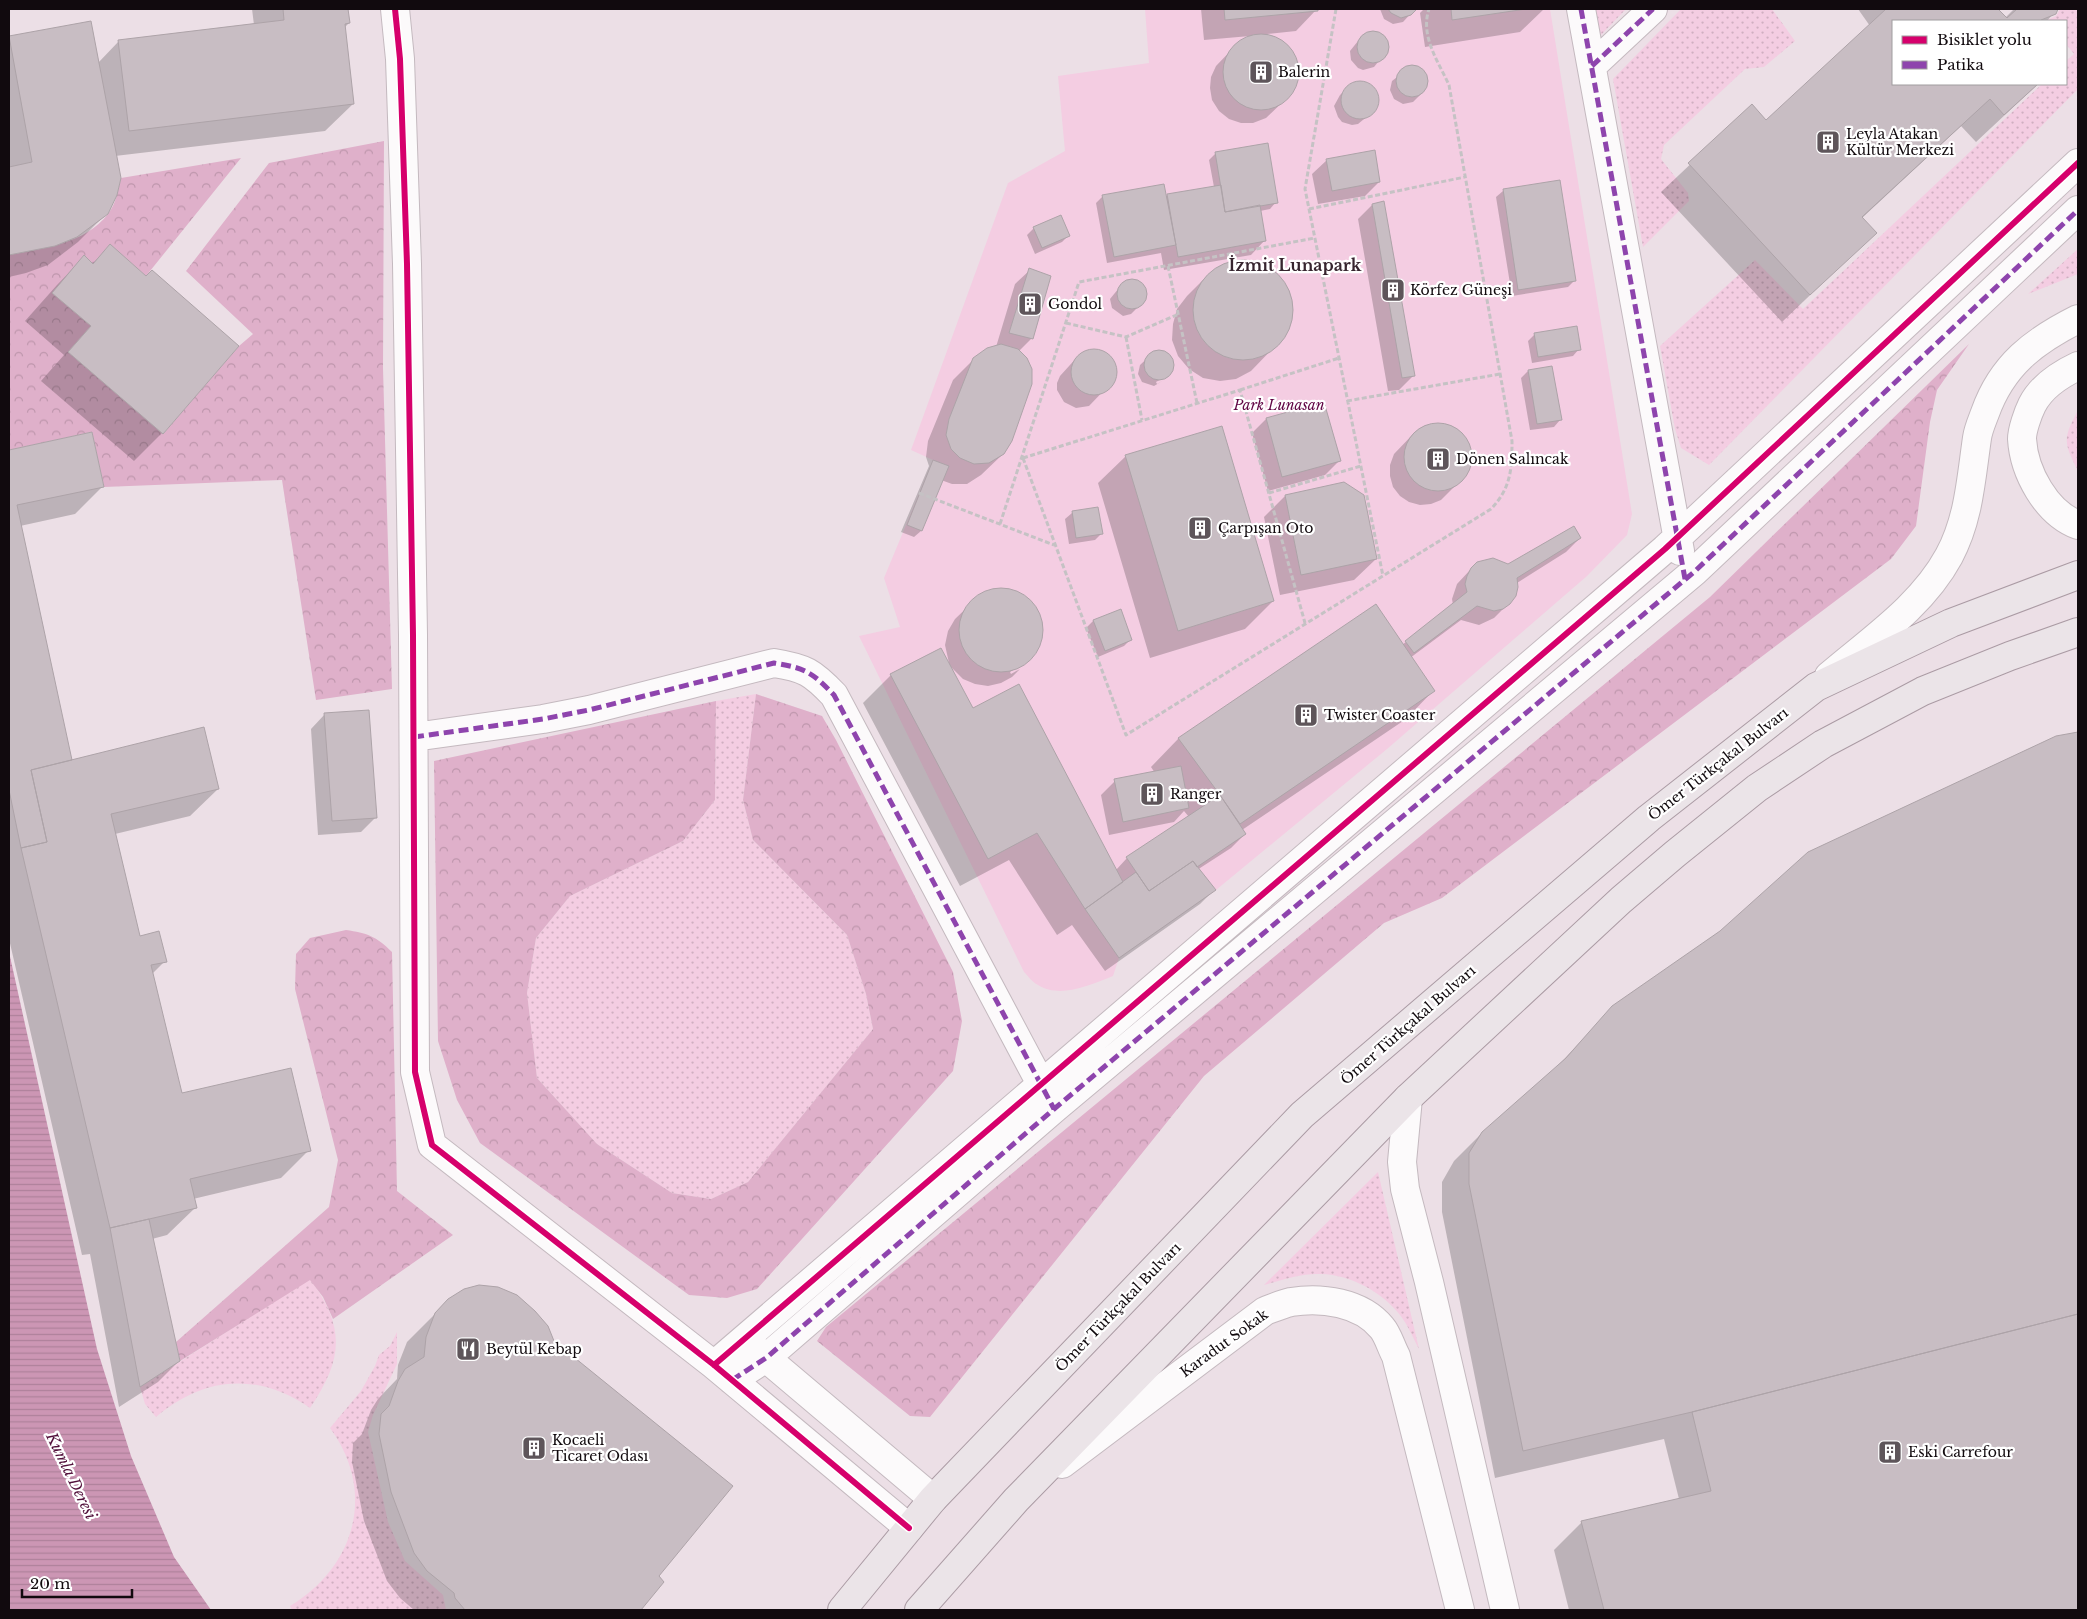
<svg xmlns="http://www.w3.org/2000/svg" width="2087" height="1619" viewBox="0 0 2087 1619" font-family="'Libre Baskerville',serif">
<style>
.grass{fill:url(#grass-dots)}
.forest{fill:url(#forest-crowns)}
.green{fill:#f4cde2}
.water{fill:url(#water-rules)}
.shadow{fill:#0003}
.building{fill:#c8bdc3;stroke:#ada3a8}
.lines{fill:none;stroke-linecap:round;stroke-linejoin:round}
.minor-casing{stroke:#c4b9bf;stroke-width:30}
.tertiary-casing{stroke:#c4b9bf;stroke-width:30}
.secondary-casing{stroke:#c4b9bf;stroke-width:30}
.primary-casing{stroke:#ab9ba4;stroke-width:30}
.path{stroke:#c5c2c4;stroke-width:3;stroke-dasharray:5 2.5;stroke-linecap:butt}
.minor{stroke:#fcfafb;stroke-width:28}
.tertiary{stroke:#fcfafb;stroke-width:28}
.secondary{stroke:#fcfafb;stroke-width:28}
.primary{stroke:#ebe4e8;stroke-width:28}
.quiet{stroke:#8e44ad;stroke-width:5;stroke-dasharray:10 5;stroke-linecap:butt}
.cycleway-casing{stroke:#fff;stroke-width:9}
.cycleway{stroke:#d6006c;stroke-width:6}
.labels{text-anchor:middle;stroke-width:4.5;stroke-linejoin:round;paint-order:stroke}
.poi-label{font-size:14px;fill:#110a0e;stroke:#fff;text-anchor:start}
.park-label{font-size:14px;font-style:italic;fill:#600544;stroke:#fff}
.street-label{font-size:14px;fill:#110a0e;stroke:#fff}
.water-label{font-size:15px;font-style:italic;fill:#510f3a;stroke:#fff}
.quarter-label{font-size:16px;font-weight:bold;fill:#37252f;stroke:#fff}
</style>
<defs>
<pattern id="grass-dots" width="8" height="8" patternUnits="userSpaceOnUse" patternTransform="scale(1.25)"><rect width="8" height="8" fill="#f4cde2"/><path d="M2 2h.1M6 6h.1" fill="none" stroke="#d0afc1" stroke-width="1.8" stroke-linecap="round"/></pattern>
<pattern id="forest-crowns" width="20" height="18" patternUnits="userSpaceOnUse" patternTransform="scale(1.25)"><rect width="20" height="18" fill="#dfb0ca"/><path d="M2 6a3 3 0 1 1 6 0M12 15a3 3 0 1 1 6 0" fill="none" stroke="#be96ac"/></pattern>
<pattern id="water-rules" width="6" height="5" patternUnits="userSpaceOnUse" patternTransform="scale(1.25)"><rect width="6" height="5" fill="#cc96b4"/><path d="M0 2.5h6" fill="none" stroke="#ae809a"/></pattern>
</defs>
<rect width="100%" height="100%" fill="#ecdfe6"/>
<path class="grass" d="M1594,9H1626L1599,37Z
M1681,9H1772L1795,41L1764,67L1745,69L1664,145L1661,159L1688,193L1689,201L1643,247L1613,79Z
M2060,9H2078V89L1709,465L1681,448L1675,429L1660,346L1755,260L1803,309L2042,84H2066V61L2074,54L2066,44V21H2045L2056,16Z
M2078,249V274L2028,294Z
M2078,410V471C2063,441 2063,439 2078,410Z
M756,694L743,800L753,840L847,935L866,994L873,1029L748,1182L711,1199L672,1193L597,1144L537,1078L527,993L536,938L570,896L683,841L715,800L716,701Z
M1378,1172L1419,1349C1413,1338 1408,1325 1400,1315C1382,1292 1351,1275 1321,1274C1302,1273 1282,1280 1264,1285Z
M310,1279C346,1328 343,1359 310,1408C258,1372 204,1376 156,1417L145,1404L140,1387Z
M397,1332V1364L373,1415L368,1432L388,1522L405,1561L443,1595L446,1610H292L290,1606C355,1567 377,1492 330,1428L361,1391L375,1366L379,1355L390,1346Z"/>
<path class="forest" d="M384,141L383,368L392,689L316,700L282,480L104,487L92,432L9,450V255C43,248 85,244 108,214C116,204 118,190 121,178L241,158L146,276L110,245L93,264L85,256L52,293L91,326L68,352L163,434L239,346L253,334L186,271L269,163Z
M1969,344L1937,390L1930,422L1916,526L1891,559L1442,898L1384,923L1204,1076L930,1417L910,1416L817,1341L826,1327L1710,597Z
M756,694L822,716L836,740L953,972L962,1021L953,1071L757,1289L727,1298L689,1295L480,1143L457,1100L438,1041L434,761L716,701L715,800L683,841L570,896L536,938L527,993L537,1078L597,1144L672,1193L711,1199L748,1182L873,1029L866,994L847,935L753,840L743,800Z
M346,930C367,933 376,936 392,952L397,1191L453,1235L333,1319L323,1297L310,1280L180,1361L176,1342L329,1207L338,1160L295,989L296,954L310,938Z"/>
<path class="green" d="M1145,9H1550L1632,514L1627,535L1587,576L1387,749L1216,890L1119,958L1113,976C1090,985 1060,999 1038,985C1032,982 1028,976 1024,972L859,636L900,627L884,578L933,460L911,450L1008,183L1065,151L1058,76L1149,63Z"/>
<path class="water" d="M9,952L97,1349L131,1456L174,1557L211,1610H9Z"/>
<path class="shadow" d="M252,9H347L349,23L344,28L353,104L325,131L115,156L107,213L78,242L48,265L26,273L9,277V38L90,22L98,63L119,41L254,25Z
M1201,9H1317L1296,31L1267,34L1282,41L1290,49L1295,59L1298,71L1296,84L1290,95L1266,118L1253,123H1241L1229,119L1219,111L1212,100L1210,88L1211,77L1216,66L1238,43L1250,36L1204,40Z
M1380,9H1415L1403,22L1393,24L1384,19Z
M1424,9H1544L1520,32L1425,47L1420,13Z
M1858,9H1996L2005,18L2014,9H2057L2047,21H1893V84H2038L1976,142L1961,126L1862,218L1875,233L1782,322L1661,192L1752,106L1766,122L1870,26Z
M1372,32L1384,37L1387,41V51L1374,67L1363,70L1358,68L1351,60L1350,51L1362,36Z
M1411,66L1420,68L1426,76L1427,81L1424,91L1413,102L1403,104L1394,99L1390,90L1392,81Z
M1357,82H1363L1374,88L1378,99L1375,110L1358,124L1352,125L1342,122L1338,117L1334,106L1340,95L1347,88Z
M1216,153L1276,202L1270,209L1260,211L1265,240L1251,255L1164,270L1161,253L1107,263L1096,203L1103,196L1166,197L1214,187L1209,160Z
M1327,160L1379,182L1365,196L1318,204L1312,174Z
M1559,182L1575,280L1568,287L1512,296L1496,197L1503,191Z
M1372,205L1414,375L1399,390L1388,391L1358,219Z
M1034,228L1069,235L1062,242L1035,254L1027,235Z
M110,246L146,277L237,346L162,433L134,461L41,381L64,355L25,321L57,285L84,257L92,264Z
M1237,260L1253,261L1268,267L1280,277L1289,290L1292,306L1291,322L1284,337L1251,371L1236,379L1220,381L1203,378L1189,369L1178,356L1172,340L1173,324L1177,309L1187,296L1209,274L1222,265Z
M1030,270L1049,276L1031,339L1018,352L1003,454L981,475L967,484H952L941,480L921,531L914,537L901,532L929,466L926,457L928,441L953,380L974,359L996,347L1015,284Z
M1136,281L1144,286L1145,300L1131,314L1123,316L1112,308L1110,299L1123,283Z
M1535,334L1579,349L1573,356L1532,363L1528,341Z
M1093,350L1107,355L1115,367L1113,381L1089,406L1076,408L1064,402L1057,390V383L1060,376L1079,355Z
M1155,351H1164L1173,361L1170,374L1156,382L1157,384L1164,380L1154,386L1142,382L1138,374L1140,365Z
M1551,367L1560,420L1554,427L1530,430L1521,378L1528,371Z
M1324,403L1339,461L1325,475L1268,491L1252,433L1266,419Z
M1436,424H1446L1456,429L1464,436L1469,446L1471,456L1470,467L1464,477L1441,500L1431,504L1420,505L1409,502L1400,496L1393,487L1390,476V465L1394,454L1416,431L1425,426Z
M91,433L103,486L75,514L20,526L71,762L218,789L190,816L115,834L139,937L165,961L152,974L181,1095L309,1150L281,1178L193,1199L195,1208L167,1235L152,1239L179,1361L158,1382L119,1407L90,1254L82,1255L9,939V451Z
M1126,456L1273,601L1245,629L1150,658L1098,483Z
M1285,496L1376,559L1354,580L1280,595L1264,517Z
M1097,509L1101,534L1095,540L1069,544L1065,519L1072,513Z
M1580,538L1566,552L1517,583L1509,603L1494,618L1479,625L1461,620L1410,658L1433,691L1406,719L1242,830L1245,834L1231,848L1197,870L1214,890L1200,904L1105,971L1072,925L1057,935L1009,860L960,886L863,703L891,675L949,663L945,645L948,631L955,619L980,595L994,590H1008L1021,595L1032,604L1039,615L1041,627V640L1036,652L1027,662L1010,672L1011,674L1020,669L1012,677L1001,683L988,686L975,684L963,679L950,666L972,710L1116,870L1127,858L1189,817L1184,811L1174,822L1109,835L1101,795L1115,781L1155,773L1151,767L1178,739L1375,606L1402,645L1453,605L1452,599L1457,584L1471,569L1508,565Z
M1120,610L1131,639L1124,646L1098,657L1086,628L1093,621Z
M325,714L375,818L361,832L318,835L311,729Z
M2078,733V1610H1569L1554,1550L1582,1522L1679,1499L1664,1439L1495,1478L1442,1212V1182L1454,1161L1482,1133L1552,1072L1613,1007L2056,738Z
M449,1300L662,1582L639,1610H414L400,1598L387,1581L364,1521L352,1462L353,1443L362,1434L371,1410L378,1399L397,1379L398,1365L407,1342Z"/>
<path class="building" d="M283,9H348L350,23L345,24L354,104L129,131L118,40L284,20Z
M1224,9H1318V11L1225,20Z
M1388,9H1417L1411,15L1401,18L1391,13Z
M1451,9H1526L1452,20Z
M1886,9H1998L2007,18L2017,9H2058L2056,14L2041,20L2042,21H1893V84H2038L2004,115L1990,99L1862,217L1877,233L1810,295L1688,163L1752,104L1766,120Z
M91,21L121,178L117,195L108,214L77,237L55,246L9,255V167L32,162L9,36Z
M1357 47a16 16 0 1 1 32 0a16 16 0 1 1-32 0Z
M1223 72a38 38 0 1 1 76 0a38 38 0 1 1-76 0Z
M1396 81a16 16 0 1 1 32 0a16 16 0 1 1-32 0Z
M1341 100a19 19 0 1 1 38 0a19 19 0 1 1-38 0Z
M1268,143L1278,203L1225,212L1215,152Z
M1375,150L1380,182L1332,191L1326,159Z
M1560,180L1576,281L1518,290L1503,189Z
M1164,184L1176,245L1114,257L1102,195Z
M1221,185L1225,212L1260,205L1266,241L1178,257L1167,194Z
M1384,201L1415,376L1402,378L1372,204Z
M1061,215L1070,236L1042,248L1033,227Z
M110,244L146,276L152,270L239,346L163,434L68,352L91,326L52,293L84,255L93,264Z
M1193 310a50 50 0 1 1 100 0a50 50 0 1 1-100 0Z
M1029,268L1051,276L1033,339L1009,333Z
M1117 294a15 15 0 1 1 30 0a15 15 0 1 1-30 0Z
M1577,326L1581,350L1538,357L1534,333Z
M1001,344L1018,349L1027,358L1032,369V384L1012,441L1004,454L989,463L974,464L960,458L951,449L946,435L949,419L973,358L987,348Z
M1071 372a23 23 0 1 1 46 0a23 23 0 1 1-46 0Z
M1144 365a15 15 0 1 1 30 0a15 15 0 1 1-30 0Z
M1552,366L1562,420L1537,424L1528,370Z
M1324,402L1341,461L1282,477L1266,418Z
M1404 457a34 34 0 1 1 68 0a34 34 0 1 1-68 0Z
M1222,426L1274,601L1178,631L1125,455Z
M92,432L104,487L17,505L72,760L31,770L47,842L21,848L9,790V450Z
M933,460L949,466L922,531L907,525Z
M1344,482L1364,495L1377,559L1301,575L1285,495Z
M1098,507L1103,534L1076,538L1072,511Z
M1574,526L1581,538L1517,578L1518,587L1516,596L1510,604L1503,609L1494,611L1477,606L1414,653L1405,641L1467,592L1465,584L1467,576L1471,568L1477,562L1493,558L1508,564Z
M959 630a42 42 0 1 1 84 0a42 42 0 1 1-84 0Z
M1376,604L1435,691L1240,824L1220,795L1178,738Z
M1121,609L1132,640L1105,651L1093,620Z
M941,648L973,708L1019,684L1123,882L1085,909L1037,833L988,859L890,674Z
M369,710L377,818L332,821L324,713Z
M204,727L219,789L111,814L140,936L159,931L167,962L151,965L182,1093L291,1068L311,1151L190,1179L197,1208L110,1228L21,848L47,842L31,770Z
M2078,732V1314L1692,1412L1523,1451L1469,1184V1153L1482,1132L1566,1058L1612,1006L1720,931L1808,852L2056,736Z
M1181,766L1189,808L1123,822L1114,779Z
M1220,795L1246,834L1197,867L1193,861L1149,891L1126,857Z
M1193,861L1216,890L1119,958L1085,909L1136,872L1149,891Z
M149,1219L180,1361L140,1387L110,1228Z
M479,1285L498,1287L517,1295L535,1311L548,1326L554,1341L733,1486L659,1576L664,1582L641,1610H465L455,1598L454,1593L427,1571L414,1553L391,1492L379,1434L381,1414L389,1406L398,1381L405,1369L424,1357L426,1337L435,1313L448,1299L464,1289Z
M2078,1314V1610H1604L1581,1521L1711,1491L1692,1412Z"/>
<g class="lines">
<g class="minor-casing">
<path id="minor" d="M395,9L400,59L407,264L413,635L415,1072L432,1145L714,1365L909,1528
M1581,9L1680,551
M1592,66L1653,9
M414,737L543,719L589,710L774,663C805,668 812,672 834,695L1049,1099
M753,1347L933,1499
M714,1365L1665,549L2078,163
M732,1380L766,1358L1054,1109L1694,572L2078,210"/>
</g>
<g class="tertiary-casing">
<path id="tertiary" d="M1408,1098L1402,1162L1405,1189L1429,1282L1505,1610
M1062,1464L1265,1311C1273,1308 1282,1304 1291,1302C1321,1297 1361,1302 1382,1328C1388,1335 1391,1347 1396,1356L1460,1610"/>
</g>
<g class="secondary-casing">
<path id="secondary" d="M2078,366C2061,374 2041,387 2032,405C2028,413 2022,430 2022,439C2024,472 2046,513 2078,525
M1829,676C1871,640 1922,606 1949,556C1969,519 1971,479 1977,438C1978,430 1982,421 1985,413C2002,365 2034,341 2078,319"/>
</g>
<g class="primary-casing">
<path id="primary" d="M842,1610L933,1499L1302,1115L1649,818L1816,687L1951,623L2078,575
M919,1610L1016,1500L1408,1098L1621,900L1675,854L1757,788L1823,744L1923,691L2010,656L2078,632"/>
</g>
<path class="path" d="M1336,9L1305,189L1383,576
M1309,209L1465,177
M1168,266L1197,403
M1066,323L1126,337L1179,314
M1126,337L1142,420
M1240,390L1339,358
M1347,401L1500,374
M1023,458L1126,735L1491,509C1511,488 1512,469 1512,441L1449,85C1438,61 1420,36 1429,9
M1023,458L1240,390L1305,623
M919,493L1054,545
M1269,493L1361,466
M1000,524L1079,282L1315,238"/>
<use href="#minor" class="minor"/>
<use href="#tertiary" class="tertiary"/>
<use href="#secondary" class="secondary"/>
<use href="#primary" class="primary"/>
<path class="quiet" d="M1581,9L1685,579
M1592,66L1653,9
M414,737L543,719L589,710L774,663C805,668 812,672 834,695L1054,1109
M732,1380L766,1358L1054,1109L1694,572L2078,210"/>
<g class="cycleway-casing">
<path id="cycleway" d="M395,9L400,59L407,264L413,635L415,1072L432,1145L714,1365L909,1528
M714,1365L1665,549L2078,163"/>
</g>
<use href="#cycleway" class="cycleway"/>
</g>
<defs>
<g id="building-square" transform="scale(1.25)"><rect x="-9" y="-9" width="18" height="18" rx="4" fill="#5e555a" stroke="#fff"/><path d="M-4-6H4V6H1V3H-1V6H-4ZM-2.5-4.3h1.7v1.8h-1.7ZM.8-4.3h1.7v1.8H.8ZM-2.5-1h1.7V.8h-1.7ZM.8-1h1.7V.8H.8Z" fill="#fff"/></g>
<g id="restaurant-square" transform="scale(1.25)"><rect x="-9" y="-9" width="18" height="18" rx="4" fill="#5e555a" stroke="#fff"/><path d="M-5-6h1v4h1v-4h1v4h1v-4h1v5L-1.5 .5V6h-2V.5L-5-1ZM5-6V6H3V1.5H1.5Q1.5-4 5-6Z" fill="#fff"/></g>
</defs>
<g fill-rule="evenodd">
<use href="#building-square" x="1261" y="72"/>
<use href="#building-square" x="1828" y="142"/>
<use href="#building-square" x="1393" y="290"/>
<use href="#building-square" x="1030" y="304"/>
<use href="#building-square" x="1438" y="459"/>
<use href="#building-square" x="1200" y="528"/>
<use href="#building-square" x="1306" y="715"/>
<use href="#building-square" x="1152" y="794"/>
<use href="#restaurant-square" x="468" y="1349"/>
<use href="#building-square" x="534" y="1448"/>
<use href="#building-square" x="1890" y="1452"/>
</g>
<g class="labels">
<g class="poi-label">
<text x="1278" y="77">Balerin</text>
<text x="1846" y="139">Leyla Atakan<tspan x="1846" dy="16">Kültür Merkezi</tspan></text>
<text x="1410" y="295">Körfez Güneşi</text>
<text x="1048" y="309">Gondol</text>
<text x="1456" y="464">Dönen Salıncak</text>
<text x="1218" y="533">Çarpışan Oto</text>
<text x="1324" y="720">Twister Coaster</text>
<text x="1170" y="799">Ranger</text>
<text x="486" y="1354">Beytül Kebap</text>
<text x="552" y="1445">Kocaeli<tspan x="552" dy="16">Ticaret Odası</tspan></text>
<text x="1908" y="1457">Eski Carrefour</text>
</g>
<g class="park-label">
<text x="1279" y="410">Park Lunasan</text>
</g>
<g class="street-label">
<text transform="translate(1718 764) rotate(-38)" y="5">Ömer Türkçakal Bulvarı</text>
<text transform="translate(1408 1025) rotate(-41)" y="5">Ömer Türkçakal Bulvarı</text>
<text transform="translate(1118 1307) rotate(-46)" y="5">Ömer Türkçakal Bulvarı</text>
<text transform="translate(1224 1343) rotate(-36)" y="5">Karadut Sokak</text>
</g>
<g class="water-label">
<text transform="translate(71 1476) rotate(64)" y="5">Kumla Deresi</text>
</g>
<g class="quarter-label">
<text x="1295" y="271">İzmit Lunapark</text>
</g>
</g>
<rect width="2087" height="1619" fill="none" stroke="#110a0e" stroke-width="20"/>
<rect x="1892" y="20" width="175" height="65" fill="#ffffff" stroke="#a09d9f"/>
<rect x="1902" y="36" width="25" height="8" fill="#d6006c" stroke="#a09d9f"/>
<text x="1937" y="45" font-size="15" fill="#110a0e">Bisiklet yolu</text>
<rect x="1902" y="61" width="25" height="8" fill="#8e44ad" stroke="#a09d9f"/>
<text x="1937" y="70" font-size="15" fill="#110a0e">Patika</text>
<path d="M22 1589v8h110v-8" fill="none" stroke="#110a0e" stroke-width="2.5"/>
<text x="30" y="1589" font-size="15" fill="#110a0e" stroke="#ffffff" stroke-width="4" paint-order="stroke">20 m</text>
</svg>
